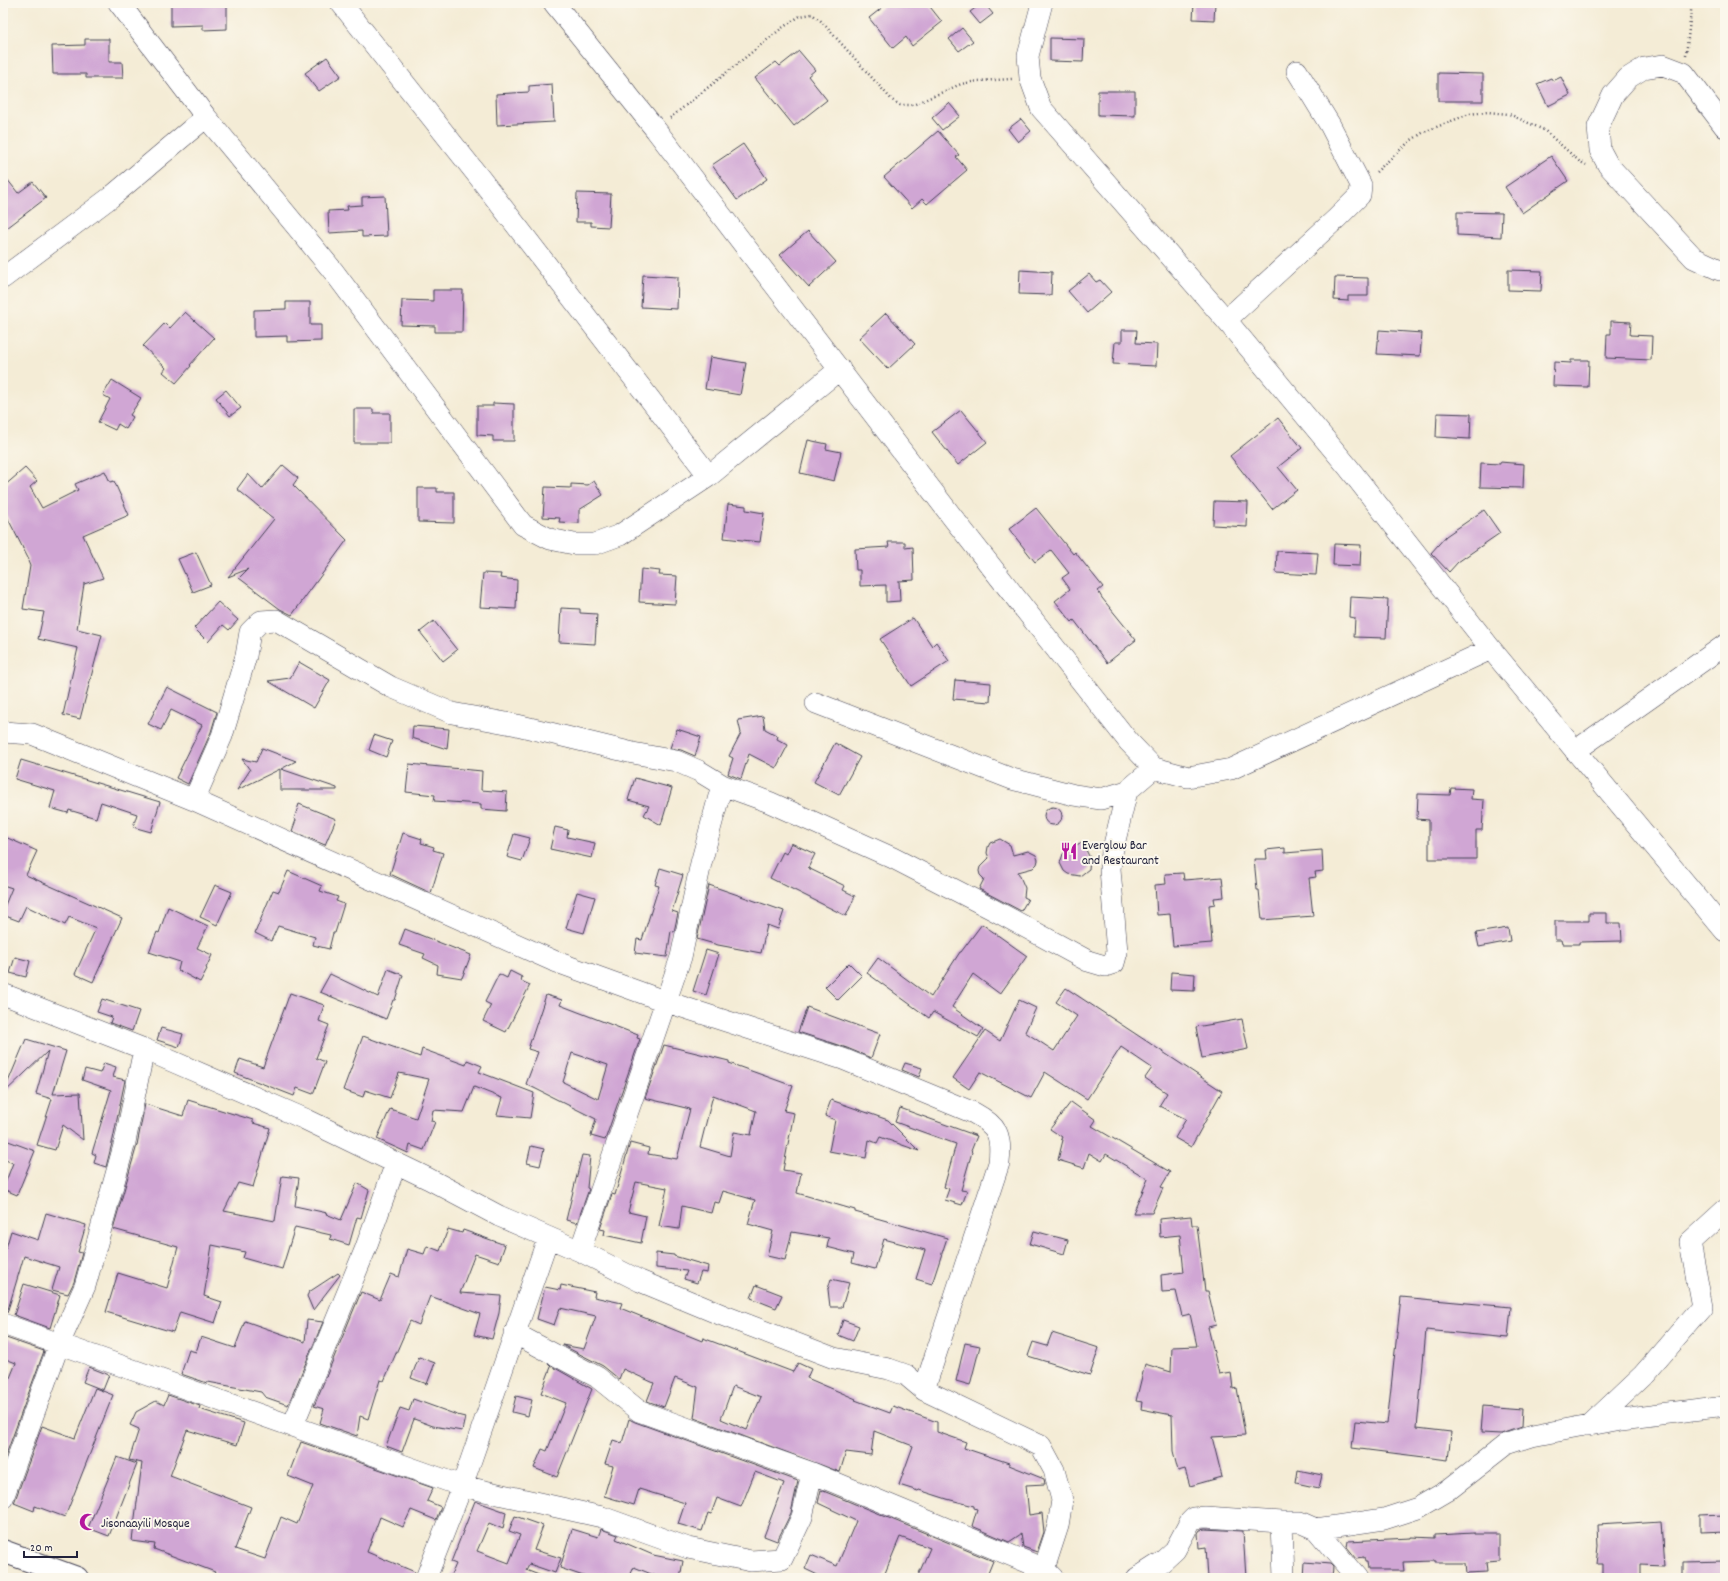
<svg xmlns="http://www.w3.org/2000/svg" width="1728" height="1581" viewBox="0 0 1728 1581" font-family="Dekko,sans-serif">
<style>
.building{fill:#d0a6d4;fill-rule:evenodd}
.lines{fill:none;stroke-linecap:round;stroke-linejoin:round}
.minor-casing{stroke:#424052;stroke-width:22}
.tertiary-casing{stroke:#424052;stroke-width:24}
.path{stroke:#424052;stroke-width:2.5;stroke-dasharray:1 3;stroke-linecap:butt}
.minor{stroke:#fff;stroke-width:21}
.tertiary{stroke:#fff;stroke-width:22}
.labels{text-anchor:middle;stroke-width:4;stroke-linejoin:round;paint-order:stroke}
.poi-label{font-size:13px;fill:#22223b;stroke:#fbf7ec;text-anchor:start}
</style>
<rect width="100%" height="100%" fill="#fbf7ec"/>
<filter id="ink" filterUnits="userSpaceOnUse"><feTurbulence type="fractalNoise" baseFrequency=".025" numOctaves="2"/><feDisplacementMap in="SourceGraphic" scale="8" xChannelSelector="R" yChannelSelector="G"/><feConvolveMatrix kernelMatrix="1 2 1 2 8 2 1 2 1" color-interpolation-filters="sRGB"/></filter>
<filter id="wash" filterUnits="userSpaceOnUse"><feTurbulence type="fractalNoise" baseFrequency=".012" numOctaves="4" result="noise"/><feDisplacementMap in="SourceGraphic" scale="16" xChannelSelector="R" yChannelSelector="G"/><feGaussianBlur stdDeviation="0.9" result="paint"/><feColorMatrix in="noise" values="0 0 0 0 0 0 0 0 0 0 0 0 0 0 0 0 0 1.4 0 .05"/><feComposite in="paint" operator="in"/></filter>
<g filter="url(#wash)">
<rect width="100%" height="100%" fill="#f4ecd6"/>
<g id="blocks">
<path class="building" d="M189,3H227V29L203,30V25L171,26V4Z
M888,3H927L942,22L912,46L906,37L893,48L869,18Z
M982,3H984L993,14L980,24L970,12Z
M1194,3H1215L1214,20L1193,19Z
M962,28L973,41L959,51L949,39Z
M1050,38L1084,39L1083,62L1050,61Z
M85,39H109V62H122L123,78H86V74H53L52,46L85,45Z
M799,51L815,70L808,76L827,100L794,126L755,78L776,62L780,66Z
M327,57L341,76L319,91L305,73Z
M1438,73L1483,74V101H1438Z
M1561,77L1570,95L1548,106L1537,84L1551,78L1553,81Z
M552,84L554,122L497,125L496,94L529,92V86Z
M1098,91H1135V116L1098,115Z
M949,103L960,116L942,130L932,118Z
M1021,119L1031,131L1018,142L1008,129Z
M938,131L959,155L956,157L967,170L927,204L922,199L912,208L884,177Z
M743,144L767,179L737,200L712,165Z
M1551,156L1568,181L1522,213L1505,187Z
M3,174L18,193L33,182L46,198L3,231Z
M577,193L611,194L609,227L591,226V222H576Z
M385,196L387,236L362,237V231L329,233L328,211L348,210L347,206L362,205V197Z
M1457,212L1502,213L1501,237L1457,235Z
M808,231L836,262L809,287L780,255Z
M1020,270L1052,272L1051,295L1019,294Z
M1508,270L1542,271L1541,291L1508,290Z
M1089,274L1096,282L1100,280L1111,292L1087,313L1068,291Z
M643,275L678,277L677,309L641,307Z
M1335,277L1368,278V296H1348V301L1334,300Z
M433,290H463L462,332H435V326L401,325L402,300L433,301Z
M286,302H310V325H321V341L287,342V336L254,337V310L286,309Z
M185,312L214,338L190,365L191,366L176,383L163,372L166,368L143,346L165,323L170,328Z
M886,313L915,344L888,369L859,338Z
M1611,321L1631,322L1630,335L1652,336L1651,360L1606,358L1607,334H1611Z
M1122,330H1137L1136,343L1157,344L1156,366L1113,364L1115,342H1122Z
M1379,330L1422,333L1420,356L1377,354Z
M710,357L746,363L740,395L705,389Z
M1571,360H1589L1588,387L1553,386L1554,362L1571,363Z
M112,380L141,398L130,415L133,417L126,429L118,424L115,430L98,422L110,399L103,395Z
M226,390L241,408L230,416L216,398Z
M493,403L514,404V441H493V436L477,435V406H493Z
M354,409H373V413H390V443H354Z
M961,410L987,442L958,465L932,432Z
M1437,413L1471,414L1470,439L1436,437Z
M1278,418L1302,448L1278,467L1297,490L1272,509L1230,456Z
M808,440L827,444L826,449L841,452L834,481L800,473Z
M1500,462L1524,464L1523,488L1480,487L1481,463L1500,464Z
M283,465L298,478L293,485L347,540L292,615L280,609L239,578L248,569L228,577L274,519L237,489L248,474L262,489Z
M25,468L37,481L30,487L42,508L78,490L75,484L105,471L110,482L114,481L129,515L83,535L103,578L84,584L77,629L102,635L80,719L63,715L78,648L38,639L44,612L23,609L30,566L28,561L29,560L3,509V487Z
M594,481L603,495L579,510V523L559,522L560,518L543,517L545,487L571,488V484L588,485Z
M418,488H437V492H454V523L418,522Z
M1214,501L1248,502L1247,527L1213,525Z
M728,504L746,506V510L764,513L760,542L724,538Z
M1036,508L1073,554L1075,552L1103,587L1098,591L1102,598L1136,640L1107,663L1074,620L1072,622L1055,601L1070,589L1062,578L1069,573L1051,550L1035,562L1009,529Z
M1484,510L1500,533L1458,562L1449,572L1431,553L1446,536Z
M888,542H905V548L913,547L914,580L899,581L900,601L886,602V585L860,586V570H856L855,549L889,547Z
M1334,544L1361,545L1360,566L1333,565Z
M1277,551L1318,553L1316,575L1276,573Z
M196,552L211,585L193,592L178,559Z
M641,569L660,571L659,575L677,576L675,604L639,602Z
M483,573L501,574L500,578L517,580L516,609L480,607Z
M1350,597L1388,599L1386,638L1354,637L1355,618L1349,617Z
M218,602L238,620L229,630L223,625L208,642L194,628Z
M561,608L580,609V613L597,614L595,644L559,642Z
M913,618L932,646L936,642L949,661L911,686L880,639Z
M434,621L457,650L443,661L420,632Z
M299,662L330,680L314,708L268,681L290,678Z
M955,680L991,683L990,702L953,699Z
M167,687L217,712L211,732L188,784L176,778L202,725L171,710L161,730L148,724Z
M763,716L765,729L778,736L777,739L788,745L776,768L749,754L741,779L728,774L733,758L729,756L741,733L738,720Z
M413,726L449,729L447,749L412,738Z
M677,729L701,737L695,756L681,750L670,748Z
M374,735L392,741L386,757L369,750Z
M835,743L860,757L839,795L814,782Z
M262,748L296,761L281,769L337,788V790H280V769L237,790L250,770L242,759L256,762Z
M21,760L160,802L151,832L133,827L137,814L101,802L96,818L69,810L68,813L50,808L55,791L15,779Z
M409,764L482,771L481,790L507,792L506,811L481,809V804L434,801L435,795L406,792Z
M635,778L672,788L661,825L644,815L649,806L628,800Z
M1451,788L1472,789L1471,799L1484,800L1482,830H1476V859H1429V820L1417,819L1418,794L1450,795Z
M299,804L336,819L325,845L292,831L296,820L294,819Z
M1044 816a9 9 0 1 1 18 0a9 9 0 1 1-18 0Z
M555,827L568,830L567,837L595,843L592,858L550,849Z
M403,833L422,839L421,843L434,847L433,850L443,853L431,893L390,874Z
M514,834L530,838L522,861L507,857Z
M3,836L37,851L26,875L122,918L93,982L75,974L96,928L69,917L65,925L26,906L19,921L3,915V910L12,888L3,885V868L7,858L3,856Z
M1000,839L1010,845L1013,855L1028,851L1036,855L1038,860L1037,864L1033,868L1018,872L1025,888L1024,897L1028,899L1021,911L979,889L984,879L980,875L979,871L980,867L989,858L987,853L988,847L990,843Z
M1082,842L1090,858L1089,869L1080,876L1068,874L1064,871L1060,863L1063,854L1067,850Z
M791,843L815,854L808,868L845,886L843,890L855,896L846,916L770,878L783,852L786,854Z
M1285,848V853L1322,850L1323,871L1315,872L1316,877L1309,878L1313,916L1262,920L1259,890H1257L1254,859H1267L1266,850Z
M660,868L683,875L672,911L678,913L674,932L671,931L667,957L635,953L637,939L642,940L659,886L655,885Z
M288,871L322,886L320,891L338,897L336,901L344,904L335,933H333L329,949L313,945L315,937L278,926L271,941L255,933L273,890L279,892Z
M1183,873L1184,880L1222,877L1224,897L1214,898L1215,904L1209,905L1212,943L1173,946L1170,914L1157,915L1155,885L1166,884L1165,874Z
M215,885L232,892L217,925L200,917Z
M709,885L784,911L778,929L767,925L761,953L718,945L697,939Z
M577,892L595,897L584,933L566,928Z
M168,907L208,926L197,948L212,955L206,968L207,969L200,982L178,970L180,962L149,952L157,932L159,933Z
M1589,913H1607V923H1621L1622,941L1579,942V944H1562L1561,940H1555V921H1589Z
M982,924L1027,956L1000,994L973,974L952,1007L983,1029L978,1037L933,1012L929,1018L867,973L878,958L931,997L960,952H961Z
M1508,928L1510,941L1479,947L1476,933Z
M405,929L471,955L462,978L437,974L438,965L423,958L425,954L399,945Z
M706,950L719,954L706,995L693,991Z
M15,957L30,961L26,977L10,973Z
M849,963L862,976L838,1000L825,987Z
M388,969L403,975L395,1000H393L386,1019L320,992L330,974L378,997Z
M510,971L522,977L521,981L530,985L506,1032L483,1021L491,1005L485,1002L499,974L507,978Z
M1171,972L1195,974L1194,991L1170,990Z
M1066,988L1222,1091L1191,1147L1175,1138L1186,1119L1159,1106L1167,1093L1145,1078L1152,1068L1121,1047L1087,1099L1045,1072L1031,1098L980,1072L969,1089L953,1078L985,1031L1000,1041L1019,1000L1036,1008L1025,1032L1054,1051L1077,1016L1056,1002Z
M290,993L324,1005L319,1021L329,1025L316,1058L325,1062L313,1094L297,1088L294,1096L235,1073L240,1059L263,1067Z
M546,995L562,1000L560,1005L638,1035L637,1038L640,1039L605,1140L591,1136L596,1119L526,1084L538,1052L528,1049ZM572,1053L608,1065L598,1099L563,1082Z
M102,999L139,1011L132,1031L110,1023L112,1017L97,1012Z
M807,1007L880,1034L871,1058L847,1048L798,1032Z
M1242,1019L1248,1049L1202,1058L1196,1027Z
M161,1028L183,1034L179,1047L157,1040Z
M363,1036L420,1057L422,1049L466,1065L467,1060L482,1066L479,1072L534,1093L530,1118L497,1115L502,1098L474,1087L464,1112L433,1110L431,1121L435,1122L424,1150L410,1145L408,1153L377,1139L390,1109L416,1118L429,1079L399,1073L390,1098L365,1090L363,1097L343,1090Z
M26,1039L66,1051L53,1094L80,1093L83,1140L63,1125L55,1150L37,1145L52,1099L36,1094L48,1051L3,1094Z
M664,1045L729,1061V1063L793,1086L784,1111L794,1113L783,1170L801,1173L797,1193L855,1210V1212L947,1238L932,1284L916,1279L925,1250L884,1239L875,1269L852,1263L854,1254L827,1247L829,1238L792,1232L785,1260L767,1256L773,1231L748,1224L755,1200L723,1191L719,1203L714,1202L711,1213L682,1206L679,1229L659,1226L667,1188L636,1182L628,1212L646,1216L641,1243L604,1235L605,1230L600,1229L612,1194L615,1195L630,1143L649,1148L648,1154L677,1159L690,1109L645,1098ZM713,1095L756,1111L751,1135L734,1132L730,1156L700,1147Z
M104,1063L116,1067L113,1077L125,1080L113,1139L106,1167L94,1163L96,1155L92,1153L111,1090L82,1080L85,1069L100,1073Z
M905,1063L922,1068L919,1077L902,1070Z
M188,1100L253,1120V1123L270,1128L253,1187L238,1183L224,1211L275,1221L282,1176L299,1178L295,1206L327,1213L326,1214L341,1220L357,1183L369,1190L361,1218L357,1217L349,1245L330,1239L331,1235L295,1227L282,1269L243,1258L245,1252L212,1245L204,1296L222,1302L215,1323L180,1312L173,1332L106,1312L118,1273L167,1288L178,1247L113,1229L137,1145L145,1104L183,1116Z
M831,1100L888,1120L919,1151L880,1137L877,1143L869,1140L866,1158L829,1151L835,1120L825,1116Z
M1071,1102L1096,1120L1092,1126L1170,1172L1161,1187L1163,1188L1152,1213H1133L1148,1179L1106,1154L1102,1161L1089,1153L1084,1168L1058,1160L1063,1140L1061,1139L1062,1137L1050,1129Z
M900,1108L977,1136L971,1151L972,1152L961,1190L967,1191L962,1205L945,1200L949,1189L944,1187L956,1144L895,1122Z
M3,1139L35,1151L17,1195L3,1189L13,1163L3,1159Z
M531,1146L544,1149L540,1166L527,1163Z
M582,1155L590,1156L587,1188L589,1189L577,1223L566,1220Z
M46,1213L86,1225L78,1252L82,1253L74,1282L68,1294L52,1290L59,1267L24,1256L7,1313L3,1312V1258L11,1231L38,1240Z
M1191,1216L1192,1225H1197L1205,1291H1208L1216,1325L1208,1327L1219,1374L1231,1372L1233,1389L1237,1388L1245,1435L1212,1437L1222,1477L1190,1486L1185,1469L1178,1471L1173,1451L1172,1415L1141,1409L1142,1402L1136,1401L1145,1364L1171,1372L1172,1347L1197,1346L1190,1314L1182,1316L1176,1291L1162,1292L1161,1275L1184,1272L1180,1235L1160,1237L1159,1219Z
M448,1229L462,1233L463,1230L505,1245L499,1262L475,1254L460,1293L501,1296L499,1313L492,1339L474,1335L480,1314L430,1296L419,1325L410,1321L384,1381L380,1380L368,1419L360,1416L357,1436L320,1423L324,1409L314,1406L361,1292L380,1300L391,1274L399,1277L407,1249L424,1254L427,1246L440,1251Z
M1034,1231L1068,1240L1064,1254L1030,1244Z
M656,1253L674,1255V1256L708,1266L707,1273L701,1272L697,1283L684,1279L687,1271L656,1268Z
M338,1273L340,1275L313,1310L307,1296L309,1292Z
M831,1279L849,1283L842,1307H830L828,1289Z
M24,1284L60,1295L50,1328L14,1315Z
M561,1285L595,1292L594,1297L622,1303L620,1308L702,1341L703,1338L793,1372L798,1363L811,1369L807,1378L856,1399L855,1400L890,1413L893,1406L937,1422V1432L966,1442L964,1448L1009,1463V1465L1044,1479L1045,1484L1026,1485L1029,1515L1042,1513L1044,1532L1037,1552L1023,1547L1021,1534L1009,1542L972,1526L977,1509L974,1508V1506L947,1499L919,1490L918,1491L899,1485L913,1446L874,1431L871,1455L846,1452L840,1472L694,1418L698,1387L675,1378L664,1407L647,1401L654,1383L623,1369L619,1379L603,1366L562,1345L584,1349L596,1316L560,1308L554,1325L537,1319L545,1287L560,1290ZM733,1386L761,1397L747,1430L721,1419Z
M756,1285L782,1295L776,1308L751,1298Z
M1401,1297L1511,1307L1508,1338L1426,1330L1417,1428L1451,1432L1448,1460L1352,1448L1355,1421L1387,1424Z
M307,1320L323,1322L288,1405L265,1397L261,1392L208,1382L207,1383L181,1374L189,1350L196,1352L201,1337L235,1348L245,1321L305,1342Z
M843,1320L859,1326L853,1341L838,1335Z
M1052,1333L1099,1348L1090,1375L1028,1356L1033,1342L1047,1346Z
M3,1337L44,1351L3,1463V1395L16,1363L3,1358Z
M965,1343L980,1346L970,1385L956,1381Z
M419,1357L435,1363L427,1384L411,1378Z
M548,1364L592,1389L557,1477L534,1468L542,1449L547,1451L566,1403L541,1393L551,1367Z
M89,1367L109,1375L103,1390L83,1382Z
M95,1388L113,1395L65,1517L35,1506L34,1511L14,1503L42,1426L75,1438Z
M168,1395L200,1406L199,1409L244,1423L237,1445L187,1430L170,1476L251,1507L235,1549L265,1559L281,1517L297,1524L313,1486L288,1476L301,1442L433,1488L427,1501L441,1507L436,1520L411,1510L403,1527L380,1517L367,1552L415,1572L414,1578H212L215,1572L154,1549L155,1544L132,1541L142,1463L129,1460L139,1429L130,1425L136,1412L156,1401L164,1405Z
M516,1396L532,1400L528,1416L512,1412Z
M413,1399L457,1415L465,1417L462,1431L433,1426L414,1419L402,1452L386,1446L400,1408L409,1411Z
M1483,1406L1522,1409L1521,1427L1501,1434L1481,1433Z
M629,1419L635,1422L798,1481L791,1513L777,1541L764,1536L784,1483L755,1472L741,1507L717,1498L711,1514L708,1513L702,1531L678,1524L685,1503L639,1489L634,1505L604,1496L613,1466L605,1464L613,1440L622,1443Z
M117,1457L137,1464L109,1536L88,1528Z
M1298,1470L1322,1475L1319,1488L1296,1483Z
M821,1490L993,1561L986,1578H917L930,1548L900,1537L883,1578H824L805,1569L811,1555L837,1566L856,1521L818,1503Z
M475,1501L506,1512L503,1529L489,1523L477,1551L509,1563L520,1535L509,1531L515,1516L543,1526L534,1550L561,1558L555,1573L529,1564L526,1570L544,1577V1578H450L456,1564L451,1562Z
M1725,1515V1533L1701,1534V1516Z
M1662,1521L1665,1566L1640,1565V1578H1602V1564H1597L1599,1547L1598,1525Z
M572,1529L598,1537L601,1529L618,1535L616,1539L653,1555L683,1561L680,1578H661L634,1567L629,1578H617L605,1573L604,1578H589L560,1568Z
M1205,1529L1243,1531L1246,1578H1208L1206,1547L1199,1548L1198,1533L1200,1530Z
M1475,1533V1534H1499V1562L1485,1563L1486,1572L1466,1573L1465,1563H1436V1561L1403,1562L1404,1570H1368L1367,1562H1365L1364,1557L1356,1558L1347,1547L1348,1541L1411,1538V1537L1435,1538V1535Z
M1725,1561V1578H1683V1562Z
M1305,1562L1330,1564L1333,1567L1332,1578H1304Z"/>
</g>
</g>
<g filter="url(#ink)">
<use href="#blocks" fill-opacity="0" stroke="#424052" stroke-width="1"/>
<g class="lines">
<g class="minor-casing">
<path id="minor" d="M119,3L206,117L334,272L523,525L550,539L574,544H595L620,535L709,476L840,369
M341,3L479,177L709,476
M554,3L656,130L953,518L1129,742L1154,768L1188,777L1231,769L1491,649
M1042,3L1028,56L1030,78L1041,108L1226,320L1348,467L1491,649L1725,931
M1725,127L1684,73L1663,65L1644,68L1628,78L1613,95L1598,127L1600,150L1608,165L1694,258L1720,270H1725
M3,278L111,197L206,117
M1226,320L1337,218L1360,195L1361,185L1346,156L1330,125L1297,71
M816,703L1012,779L1074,795L1101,799L1127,791L1154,768
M3,732L32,734L194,800L554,961L667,1002L843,1059L974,1113C998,1126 1002,1135 999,1163L924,1390
M1575,751L1725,645
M194,800L222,736L246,656L250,632L261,621L276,620L391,687L452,713L517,725L633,753L676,761L699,771L722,785L769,802L893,858L992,909L1088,961L1105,966L1114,963L1117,952L1110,869L1112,853L1127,791
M3,994L144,1049L305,1119L429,1179L499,1216L580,1251L640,1281L722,1315L834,1358L889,1369L906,1375L924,1390L1041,1446L1054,1470L1062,1500L1058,1526L1041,1578
M580,1251L681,957L701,863L722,785
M3,1324L462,1486L602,1517L688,1548L751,1561L782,1559L802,1517L812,1473
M514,1333L597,1377L639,1411L812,1473L1044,1569L1053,1578
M293,1425L365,1250L396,1163
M1589,1426L1643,1375L1702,1307L1690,1242L1725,1210
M3,1498L59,1344L85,1286L125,1142L144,1049
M1316,1529L1357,1578
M426,1578L462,1486L548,1238
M1137,1578L1162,1562L1175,1550L1190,1522L1194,1518L1205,1517L1282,1522
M1284,1578L1282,1522H1300L1316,1529L1384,1519L1418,1508L1447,1491L1507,1444L1532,1436L1621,1419L1725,1406"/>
</g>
<g class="tertiary-casing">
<path id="tertiary" d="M3,1551L77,1578"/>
</g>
<path class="path" d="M1686,55L1692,3
M670,118L782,28L800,16L812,14L821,21L892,100L900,105H913L961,84L977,81L1012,79
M1376,172L1410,141L1424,132L1469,114L1487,112L1509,114L1544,130L1579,161L1586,165"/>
<use href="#minor" class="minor"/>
<use href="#tertiary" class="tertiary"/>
</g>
</g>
<defs>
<g id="restaurant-bare" transform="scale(1.38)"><path d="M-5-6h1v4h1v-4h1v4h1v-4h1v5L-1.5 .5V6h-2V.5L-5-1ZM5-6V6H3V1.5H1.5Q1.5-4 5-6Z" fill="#b5179e" stroke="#fbf7ec" stroke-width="2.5" paint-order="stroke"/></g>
<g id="mosque-bare" transform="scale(1.38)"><path d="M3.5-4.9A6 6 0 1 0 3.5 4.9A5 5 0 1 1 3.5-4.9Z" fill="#b5179e" stroke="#fbf7ec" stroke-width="2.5" paint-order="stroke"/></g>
</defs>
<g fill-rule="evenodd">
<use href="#restaurant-bare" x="1069" y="851"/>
<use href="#mosque-bare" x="88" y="1522"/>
</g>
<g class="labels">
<g class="poi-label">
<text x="1082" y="849">Everglow Bar<tspan x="1082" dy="15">and Restaurant</tspan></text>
<text x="101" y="1527">Jisonaayili Mosque</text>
</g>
</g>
<rect width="1728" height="1581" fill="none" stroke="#fbf7ec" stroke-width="16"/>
<path d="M24 1551v6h53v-6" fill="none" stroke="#22223b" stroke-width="2"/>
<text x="30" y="1551" font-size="12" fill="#22223b" stroke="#fbf7ec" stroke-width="3" paint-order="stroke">20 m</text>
</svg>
